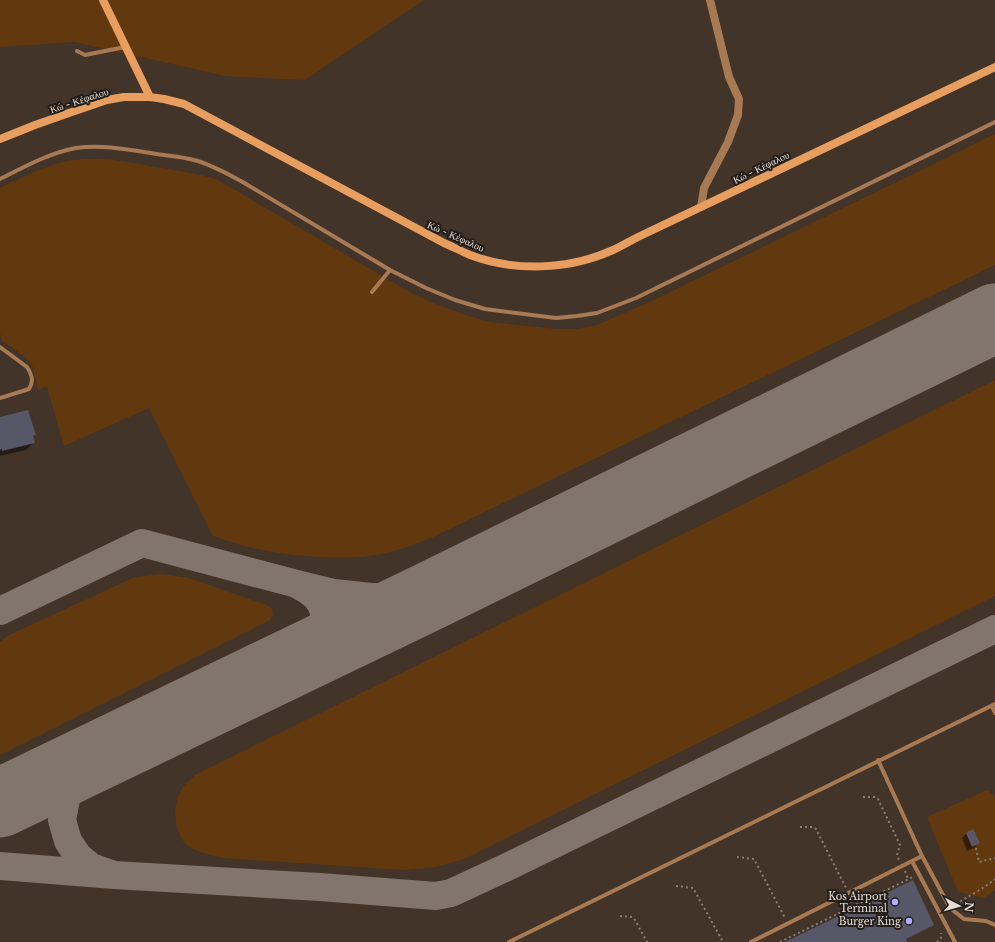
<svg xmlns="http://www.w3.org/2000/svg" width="995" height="942" viewBox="0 0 995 942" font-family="'Libre Baskerville',serif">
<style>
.green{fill:#62380e}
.shadow{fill:#0007}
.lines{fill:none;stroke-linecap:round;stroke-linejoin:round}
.taxiway{stroke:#81756c;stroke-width:28}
.runway{stroke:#81756c;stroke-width:69}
.building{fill:#575767}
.path{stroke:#8a7e75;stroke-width:2;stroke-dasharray:2 3;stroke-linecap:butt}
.lane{stroke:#a87a53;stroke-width:4}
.street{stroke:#a87a53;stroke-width:8}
.secondary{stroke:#e79e5e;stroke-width:8}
.poi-dot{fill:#b1adfa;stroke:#231d18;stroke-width:1.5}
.labels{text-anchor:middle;stroke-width:4;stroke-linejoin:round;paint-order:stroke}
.street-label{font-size:10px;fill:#e4dbd5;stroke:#231d18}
.poi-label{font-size:10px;fill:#e4dbd5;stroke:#231d18;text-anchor:end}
</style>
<rect width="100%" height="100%" fill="#423429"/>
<path class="green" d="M0,0H424L305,80L226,76L74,42L0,47Z
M995,134V265L433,537C416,544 398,551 381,554C362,558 342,558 323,557C282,555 252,550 213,536L149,408L64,446L47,387L38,389L32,365L24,356L2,341L0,333V188C19,179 38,169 59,163C89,155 120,160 150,166C172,169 194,173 216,179L406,290L433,303L465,315L490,322L557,329H576L597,325L656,299Z
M995,380V596L464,859L436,867L404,870L224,858C213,856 191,851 184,842C173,827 172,801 184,786C187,782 192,779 195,775Z
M162,574L189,578L267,605L272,609L273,614L270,620L0,755V642L9,635L135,577Z
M987,790L995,796V890L984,898L958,892L927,817Z"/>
<path class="shadow" d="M0,418L35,435L32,437L34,442L26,450L0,456Z
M973,831L978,843L974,848L967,851L962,838L966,834Z"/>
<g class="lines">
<path class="taxiway" d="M298,585C315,594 325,602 325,623C325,629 323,639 320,644C316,648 309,652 305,656
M0,611L142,543L297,584L334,593L371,597H428
M0,866L114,875L91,867L78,856L68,841L62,820L68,789L82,770L101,754
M114,875L320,887L436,896L451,893L505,868L995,629"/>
<path class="runway" d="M0,803L428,597L995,318"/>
</g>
<path class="building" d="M28,410L36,435L33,436L35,443L2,451V449L0,450V417Z
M973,829L980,843L972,847L966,833Z
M913,880L934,925L906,939L907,942H785Z"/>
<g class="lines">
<path class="path" d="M863,797H875L878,799L900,845L897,855L899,860
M800,827H812L816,829L846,888
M976,848L979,862L995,858
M737,857L754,859L785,918
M905,871L908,879
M676,886L693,888L723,942
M956,904C969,896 983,889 995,879
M620,916L632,917L635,920L647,942
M780,942L913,877
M937,942L941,938V933"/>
<path class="lane" d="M77,51L85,55L125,47
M0,179C24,167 49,153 76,148C103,144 131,150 157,154C169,156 182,157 194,160C210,164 226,173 241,181L390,270L426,288L455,300L485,309L556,318L577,316L597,313L636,298L995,122
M372,292L390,270
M0,347L27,367C32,375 34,381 29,389L0,398
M992,706L995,713
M878,760L922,856L950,908L964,919L986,921L995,925
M912,861L955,942
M509,942L995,704
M751,942L922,856"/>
<path class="street" d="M701,207L704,188L728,142L738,115L739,99L729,77L710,0"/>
<path class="secondary" d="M103,0L150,97
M0,139L35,125L69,113L107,100L124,97H150L164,99L184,104L444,243C453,247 461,251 470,255C515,272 569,270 613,250C622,246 630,241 638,237L995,67"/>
</g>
<g class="poi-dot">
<circle cx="895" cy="902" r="4"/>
<circle cx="909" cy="921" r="4"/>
</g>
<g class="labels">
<g class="street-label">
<text transform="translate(79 100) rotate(-18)" y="4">Κώ - Κέφαλου</text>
<text transform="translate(761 167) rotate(-26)" y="4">Κώ - Κέφαλου</text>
<text transform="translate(456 236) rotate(24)" y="4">Κώ - Κέφαλου</text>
</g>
<g class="poi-label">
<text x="887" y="900">Kos Airport<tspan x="887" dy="12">Terminal</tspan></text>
<text x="901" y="925">Burger King</text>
</g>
</g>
<g transform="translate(959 906) rotate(96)" stroke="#231d18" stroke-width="3" paint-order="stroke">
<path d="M0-3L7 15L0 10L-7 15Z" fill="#e4dbd5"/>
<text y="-6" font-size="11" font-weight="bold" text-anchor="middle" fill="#e4dbd5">N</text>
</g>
</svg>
